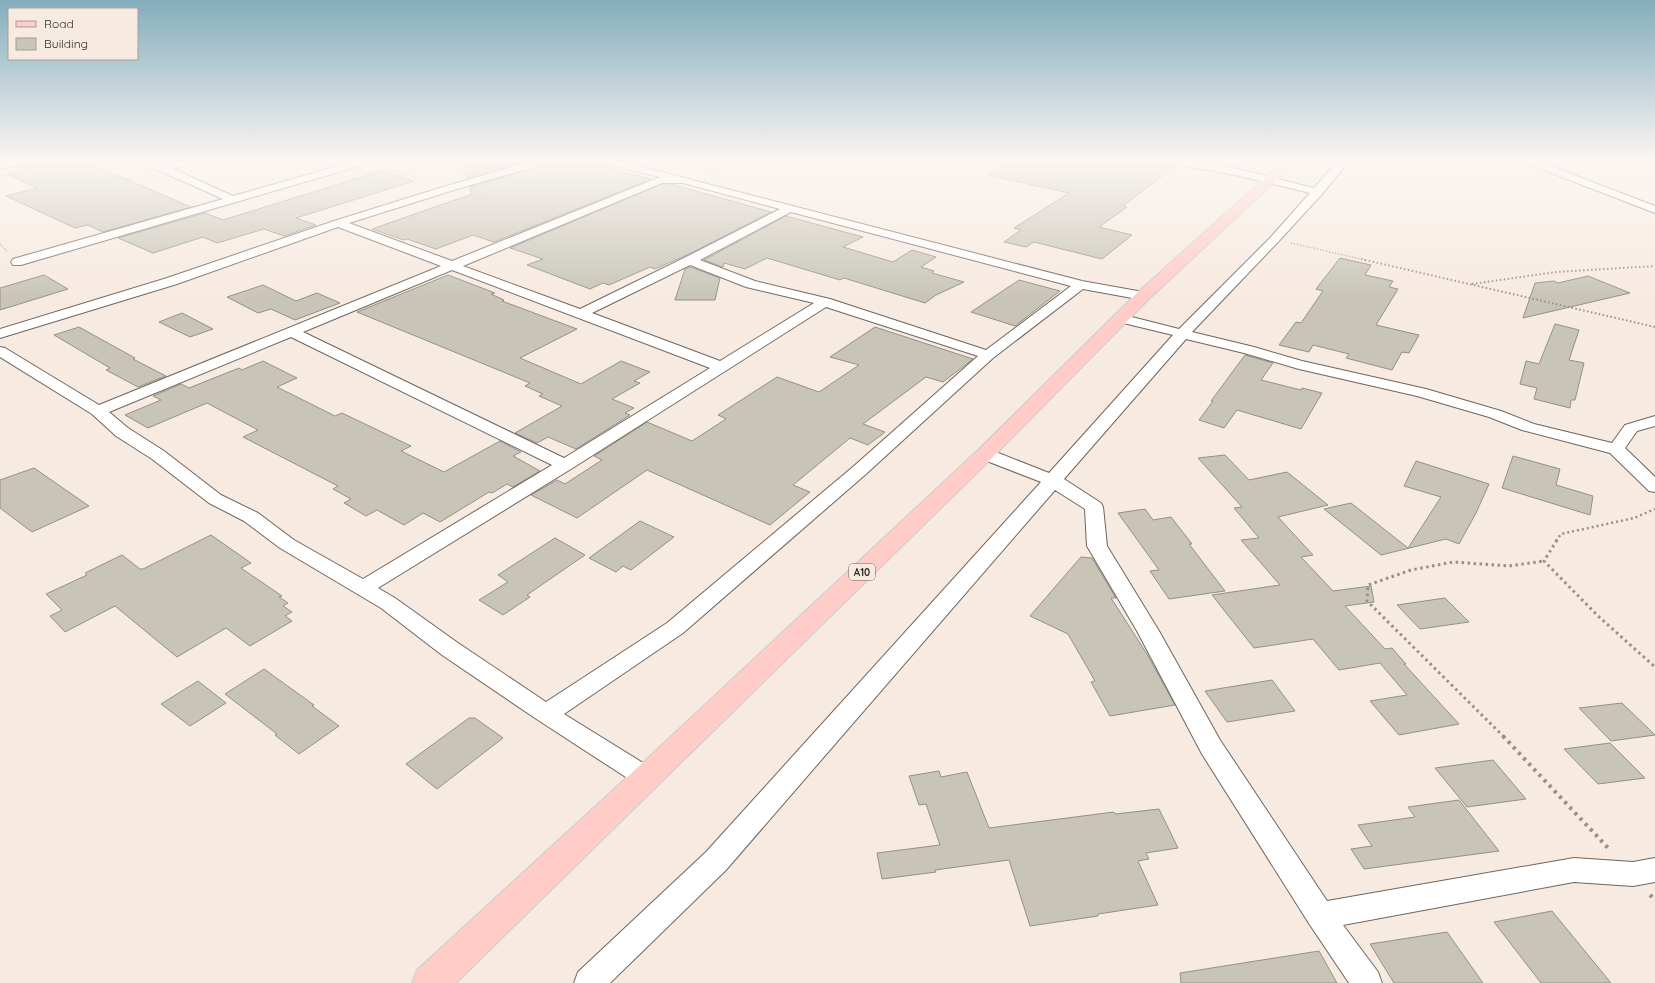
<svg xmlns="http://www.w3.org/2000/svg" width="1655" height="983" viewBox="0 0 1655 983" font-family="Quicksand,sans-serif">
<style>
.building{fill:#c8c5b8;stroke:#949184}
.lines{fill:none;stroke-linecap:round;stroke-linejoin:round}
.street-casing{stroke:#6f655d;stroke-width:2}
.primary-casing{stroke:#cecdcc;stroke-width:2}
.path-far4{stroke:#988f88;stroke-width:1.5;stroke-dasharray:1 2;stroke-linecap:butt}
.path-far3{stroke:#988f88;stroke-width:2;stroke-dasharray:1.5 2.5;stroke-linecap:butt}
.path-far2{stroke:#988f88;stroke-width:2.5;stroke-dasharray:2 3;stroke-linecap:butt}
.path-far1{stroke:#988f88;stroke-width:3;stroke-dasharray:2.5 3.5;stroke-linecap:butt}
.path{stroke:#988f88;stroke-width:4;stroke-dasharray:3 4.5;stroke-linecap:butt}
.street{fill:#fff;fill-rule:evenodd}
.primary{fill:#ffccc8;fill-rule:evenodd}
.labels{text-anchor:middle;stroke-width:3;stroke-linejoin:round;paint-order:stroke}
.shield{fill:#f7eae1;stroke:#6c6660;stroke-width:1}
.shield-label{font-size:10px;font-weight:bold;fill:#312d29}
</style>
<rect width="100%" height="100%" fill="#f7eae1"/>
<path class="building" d="M32,160H82L191,207L103,232L88,225L75,228L6,196L37,188L7,174L26,169L19,166L29,163Z
M474,160H530L467,178L462,164Z
M554,160H582L583,162L651,179L494,242L473,235L436,249L407,239L404,240L372,229L472,194L470,187L551,163Z
M1014,160H1136L1174,167L1123,206L1127,207L1099,227L1132,235L1102,259L1034,242L1026,247L1004,242L1021,230L1014,228L1069,193L987,175Z
M381,171L414,181L296,218L316,225L284,236L264,229L217,243L203,237L153,253L118,238L205,213L223,220Z
M662,184H671L771,212L691,253L655,269L650,267L609,285L603,283L590,289L527,265L543,259L510,248Z
M786,216L863,237L843,247L893,262L912,250L936,257L921,267L934,271L932,273L964,282L936,295L925,303L844,278L840,280L767,258L745,269L724,263L723,267L704,260Z
M1340,258L1371,265L1365,275L1393,281L1389,287L1398,289L1376,325L1419,335L1409,353L1402,352L1392,370L1346,358L1349,354L1313,345L1309,352L1279,345L1296,322L1301,323L1323,291L1316,289Z
M690,267L720,278L715,300H675L685,269Z
M44,275L68,289L0,310V288Z
M448,275L495,293L491,294L504,300L502,301L577,329L520,358L581,384L621,361L650,372L634,381L640,383L612,399L634,408L625,413L630,415L576,449L548,437L537,443L515,433L562,406L539,396L543,394L525,386L530,383L357,312Z
M1588,276L1630,293L1523,318L1535,283L1554,281L1558,283Z
M1019,280L1060,291L1015,326L971,312Z
M263,285L296,301L317,293L340,303L295,320L271,309L258,313L227,297Z
M182,313L213,329L190,337L159,322Z
M1555,324L1579,330L1569,360L1584,363L1575,400H1571L1570,408L1534,399L1537,388L1520,384L1526,361L1539,364Z
M79,327L135,358L133,359L166,376L138,387L106,370L110,368L54,335Z
M875,327L973,359L943,382L926,377L863,424L885,432L868,445L850,438L793,485L810,492L770,525L647,470L577,518L531,495L557,480L565,484L602,460L594,456L647,422L692,441L726,419L718,415L777,377L819,392L859,365L830,357Z
M1245,355L1273,363L1261,380L1301,390L1302,388L1322,393L1301,429L1237,410L1224,428L1199,420L1213,401H1211Z
M263,361L297,378L277,387L335,416L342,413L411,446L401,451L444,472L500,441L521,452L513,456L540,471L513,487L507,484L492,493L489,492L440,522L423,513L404,525L377,510L366,516L344,503L351,499L333,489L338,486L243,437L258,430L207,403L148,428L125,415L161,400L153,396L181,384L189,388L239,368L242,370Z
M1225,455L1249,480L1287,472L1328,505L1278,517L1313,555L1301,557L1333,591L1371,586L1374,602L1345,606L1385,649L1392,648L1406,664H1404L1459,724L1399,735L1370,701L1407,695L1380,663L1339,670L1313,639L1254,648L1212,595L1280,585L1241,540L1259,538L1234,508L1242,507L1198,458Z
M1513,456L1560,469L1556,485L1593,496L1590,515L1502,488Z
M1416,461L1489,484L1476,513L1459,544L1446,539L1381,555L1324,509L1351,503L1408,548L1441,497L1404,486Z
M34,468L89,506L32,532L0,508V480Z
M1145,509L1153,520L1171,517L1192,544H1189L1225,591L1169,599L1150,571L1159,570L1118,513Z
M640,521L674,537L631,570L623,566L616,572L589,558Z
M211,535L251,563L241,568L282,596L279,597L288,603L283,606L292,612L285,616L292,621L250,646L226,628L177,657L115,606L65,632L50,616L62,610L46,594L87,575L85,573L122,555L140,569H143Z
M555,538L585,555L527,595L530,597L503,615L479,600L508,582L498,575Z
M1081,557L1092,558L1116,598H1111L1147,654L1175,705L1110,716L1091,682L1095,681L1068,634L1030,616Z
M1445,598L1469,622L1420,629L1397,605Z
M264,669L314,705L312,706L339,726L299,754L275,735L277,734L225,694Z
M1272,680L1295,711L1227,722L1205,691Z
M198,681L226,703L190,726L161,704Z
M1622,703L1655,735L1611,741L1579,708Z
M469,718H475L503,738L437,789L406,764Z
M1610,743L1645,778L1598,784L1564,749Z
M1493,760L1526,799L1467,807L1435,768Z
M939,771L941,777L967,772L989,828L1114,812L1115,814L1159,809L1178,848L1146,853L1149,859L1138,861L1158,905L1098,914V916L1030,926L1009,860L935,870L936,872L882,879L877,853L940,845L926,804L919,805L909,776Z
M1459,800L1499,851L1364,869L1351,849L1372,846L1358,825L1415,817L1408,807Z
M1552,911L1611,983H1541L1494,922Z
M1447,932L1483,983H1394L1370,944Z
M1319,951L1337,983H1181L1180,973Z"/>
<g class="lines">
<g class="street-casing">
<path id="street" d="M12,160H31L29,162L0,169V163Z
M128,160H144L164,166L184,160H201L199,162L173,169L233,196L359,160H375L373,162L21,265H13L11,262L13,259L223,199L160,171L130,162Z
M536,160H553L551,162L454,190L349,223L452,261L660,177L599,162L597,160H615L1082,281L1143,292L1148,293L1150,296L1148,299L1143,300L1083,289L993,358L866,474L683,633L564,714L656,771L660,778L656,785L647,788L638,785L538,720L442,655L381,608L280,548L244,521L209,503L152,459L116,436L92,414L0,357V347L5,348L99,405L441,266L338,227L177,284L0,338V329L167,278L334,221L446,186ZM662,183H683L780,209L686,257L580,309L463,266ZM791,212L1071,286L986,350L830,299L755,281L700,260ZM690,265L746,287L814,303L720,361L592,313ZM452,270L710,368L564,458L303,332ZM826,307L978,356L854,466L667,623L546,702L458,643L395,598L378,588L571,469ZM291,337L552,465L363,579L294,540L258,513L221,495L164,451L128,428L109,412Z
M1164,160C1215,160 1265,176 1314,188L1339,160H1350L1322,194L1278,242L1192,332L1254,347L1302,361L1426,389L1501,411L1534,424L1612,443L1625,425L1655,416V426L1637,431L1625,448L1655,477V492L1649,491L1610,453L1522,430L1489,417L1417,396L1299,369L1244,353L1186,339L1064,479L1101,503L1103,507L1107,546L1159,631L1220,740L1327,901L1574,858L1633,862L1655,858V882L1633,886L1574,882L1343,925L1378,972L1382,983H1349L1310,925L1202,754L1137,631L1087,546L1085,509L1055,490L726,870L610,983H574L578,972L706,852L1041,482L979,458L976,454L979,450L985,449L991,450L1049,473L1173,335L1115,321L1113,318L1115,315L1120,314L1179,329L1270,238L1310,193L1240,176L1169,163Z
M1521,160H1535L1655,206V213L1523,162Z"/>
</g>
<g class="primary-casing">
<path id="primary" d="M1285,160H1298L1149,299L992,458L456,983H412L417,970L636,769L978,450L1137,293Z"/>
</g>
<path class="path-far4" d="M383,168L424,180
M706,171L736,160
M474,196L484,200
M1291,243L1365,260
M0,244L7,251"/>
<path class="path-far3" d="M1361,259L1655,327
M1472,284L1556,272L1655,266"/>
<path class="path-far2" d="M1556,541L1561,534L1634,518L1655,509"/>
<path class="path-far1" d="M1557,540L1544,561L1597,615L1655,667
M1504,737L1367,601L1368,585L1411,570L1453,562L1509,566L1544,561"/>
<path class="path" d="M1503,736L1609,849
M1650,895L1655,900"/>
<use href="#street" class="street"/>
<use href="#primary" class="primary"/>
</g>
<linearGradient id="sky" x2="0" y2="1"><stop stop-color="#84adbc"/><stop offset="0.54" stop-color="#fbf6f2"/><stop offset="1" stop-color="#fbf6f2" stop-opacity="0"/></linearGradient>
<rect width="1655" height="298" fill="url(#sky)"/>
<g class="labels">
<rect class="shield" x="849" y="564" width="26" height="16" rx="3"/>
<g class="shield-label">
<text x="862" y="576">A10</text>
</g>
</g>
<rect x="8" y="8" width="130" height="52" fill="#f7eae1" stroke="#a89e97"/>
<rect x="16" y="21" width="20" height="6" fill="#ffccc8" stroke="#a89e97"/>
<text x="44" y="28" font-size="12" fill="#312d29">Road</text>
<rect x="16" y="38" width="20" height="12" fill="#c8c5b8" stroke="#a89e97"/>
<text x="44" y="48" font-size="12" fill="#312d29">Building</text>
</svg>
